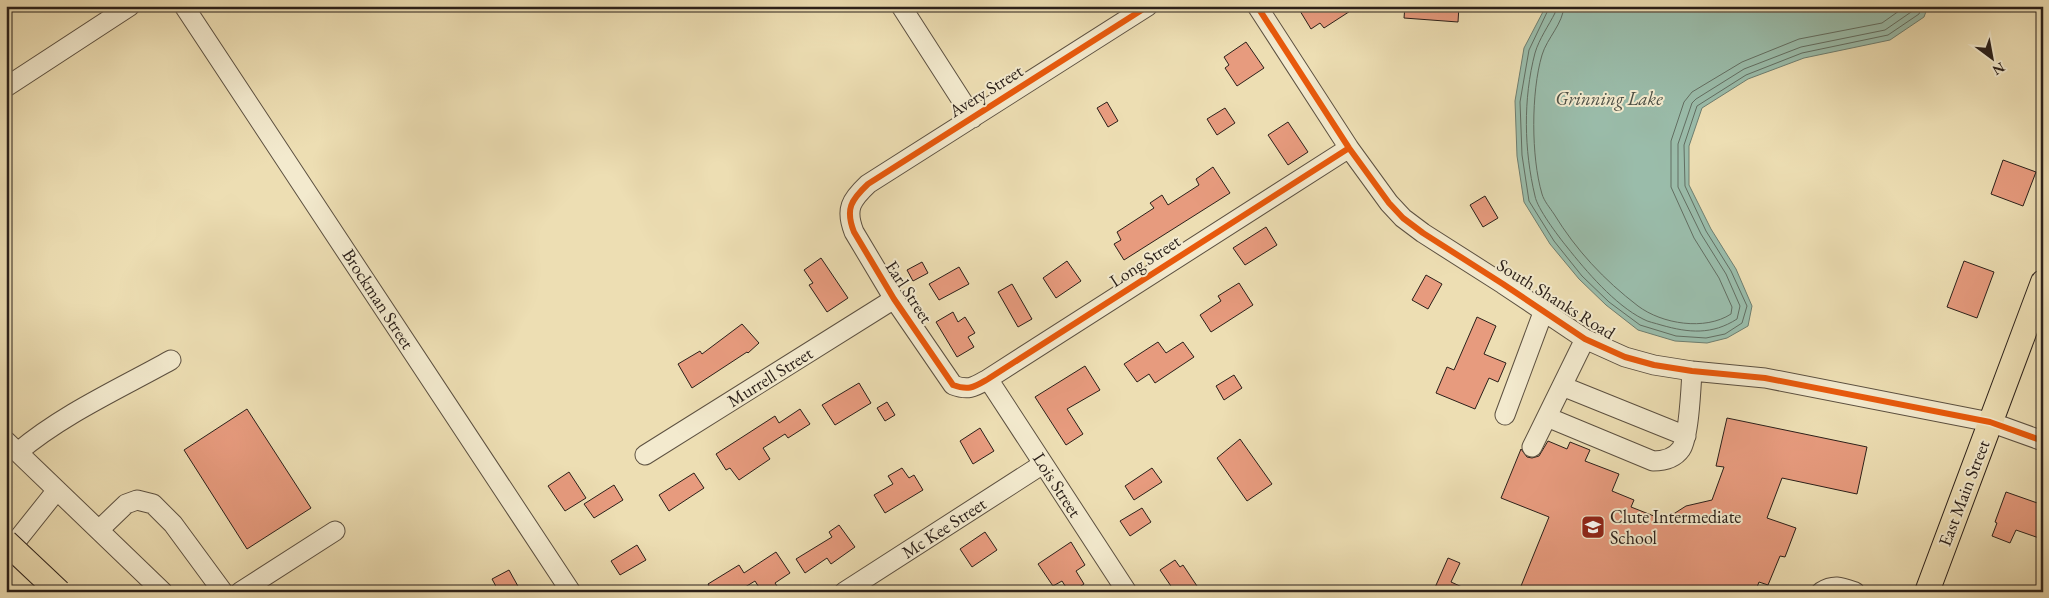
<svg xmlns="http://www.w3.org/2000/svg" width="2049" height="598" viewBox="0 0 2049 598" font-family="'EB Garamond',serif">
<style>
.water{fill:#9abcaa;stroke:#6e7e70}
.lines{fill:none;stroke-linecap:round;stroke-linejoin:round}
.shore{stroke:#626e62;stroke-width:1}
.building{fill:#e79b7e;stroke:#2b201a}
.minor-casing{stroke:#5c5040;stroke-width:21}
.major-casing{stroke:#2b201a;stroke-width:26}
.minor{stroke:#f3eace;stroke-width:19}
.major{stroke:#eddeb3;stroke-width:24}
.major-bridge-casing{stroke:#2b201a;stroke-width:26;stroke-linecap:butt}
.major-bridge{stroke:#eddeb3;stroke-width:24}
.cycleway-casing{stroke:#f3eace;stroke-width:9}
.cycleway{stroke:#e8590c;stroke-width:6}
.labels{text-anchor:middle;stroke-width:4;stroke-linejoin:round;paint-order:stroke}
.street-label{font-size:18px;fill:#2b201a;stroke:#f3eace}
.poi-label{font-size:18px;fill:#2b201a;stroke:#f3eace;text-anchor:start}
.water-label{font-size:19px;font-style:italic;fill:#4c4f45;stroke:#f3eace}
</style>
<rect width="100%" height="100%" fill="#eddeb3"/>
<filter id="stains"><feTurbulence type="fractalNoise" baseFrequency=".004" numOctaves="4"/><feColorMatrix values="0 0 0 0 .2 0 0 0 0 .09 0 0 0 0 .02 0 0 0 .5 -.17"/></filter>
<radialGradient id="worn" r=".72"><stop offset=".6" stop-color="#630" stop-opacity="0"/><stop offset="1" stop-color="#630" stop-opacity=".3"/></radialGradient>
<path class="water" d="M1546,6H1928L1924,17L1890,40L1804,58L1748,79L1702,108L1689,146V185L1711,229L1736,269L1752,306L1748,326L1727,338L1707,343L1675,341L1638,330L1606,305L1579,279L1550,244L1524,202L1517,156L1515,101L1524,48Z"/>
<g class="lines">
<path class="shore" d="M1550,6L1529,50L1520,102L1522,155L1529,201L1554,241L1582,276L1609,302L1640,325L1676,336L1706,338L1725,334L1742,323L1747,306L1731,271L1706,231L1685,186L1684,145L1697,106L1746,75L1802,53L1888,35L1919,14L1922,6
M1556,6L1555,13C1549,25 1539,39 1535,53C1523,99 1524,150 1535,196C1537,208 1558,236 1567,247C1586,271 1615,305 1643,319C1648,322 1655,323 1661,325C1689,333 1712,335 1737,319L1740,306L1726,274L1701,234L1678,187V144L1692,103L1696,99L1744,69L1801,47L1885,30L1914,10L1916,6
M1564,6C1563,24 1547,38 1542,55C1531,92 1531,157 1542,194C1544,201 1550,208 1554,214C1576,250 1604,280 1638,306C1662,324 1705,331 1731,314L1732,307L1719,278L1694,238L1671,187V141L1684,102L1692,92L1742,62L1799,39L1882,23L1906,6"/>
</g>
<path class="building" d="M1297,6H1358L1324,28L1320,23L1311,29Z
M1405,6H1459L1458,22L1404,18Z
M1246,42L1264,68L1237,86L1225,68L1229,65L1224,57Z
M1107,102L1118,121L1108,127L1097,108Z
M1225,108L1235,123L1217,135L1207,119Z
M1288,122L1308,152L1288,165L1268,135Z
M2003,160L2036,172L2023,206L1991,194Z
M1213,167L1230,193L1124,260L1114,244L1121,240L1117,232L1154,208L1150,203L1162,195L1168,205L1199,185L1196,179Z
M1485,196L1498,218L1483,227L1470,205Z
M1266,227L1277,245L1245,265L1233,248Z
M821,258L848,298L827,312L809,285L813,283L804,270Z
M1067,261L1081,281L1056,298L1043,278Z
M1964,261L1994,272L1977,318L1947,307Z
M922,262L928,273L913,281L907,270Z
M959,267L969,284L939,300L929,284Z
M1426,275L1442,284L1428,309L1412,300Z
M1239,283L1253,305L1211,332L1200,315L1221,301L1218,296Z
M1012,284L1032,319L1018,327L998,292Z
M953,312L958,322L965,317L975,333L968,337L974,347L957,357L936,322Z
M1477,317L1496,326L1484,354L1506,363L1498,382L1489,378L1475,409L1436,393L1447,367L1454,370Z
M742,324L759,343L748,353L747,352L692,388L678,364L700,351L702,354Z
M1158,342L1166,353L1183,342L1194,357L1155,383L1149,374L1137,382L1124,364Z
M1085,366L1100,390L1067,409L1083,434L1066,445L1035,397Z
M1234,375L1242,388L1224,400L1216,386Z
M859,383L871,403L835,425L822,405Z
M887,402L895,415L885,421L877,408Z
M247,409L311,508L247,549L184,450Z
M800,409L810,424L788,438L785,434L763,448L770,459L739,480L730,468L726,470L716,454L775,416L779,423Z
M1727,418L1867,447L1857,494L1782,478L1767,518L1796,528L1785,557L1780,556L1768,585L1759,582L1755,592H1526L1521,586L1549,517L1501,498L1521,449L1527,457L1532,458L1539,456L1548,441L1567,449L1570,442L1590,450L1585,461L1619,474L1612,491L1634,500L1631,507L1664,520L1686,506L1712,500L1724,467L1716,466Z
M980,428L994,451L973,464L960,441Z
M1240,439L1272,484L1247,501L1217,458Z
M902,468L909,478L914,475L923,490L885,513L874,495L893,484L888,476Z
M1152,468L1162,482L1134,500L1125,486Z
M569,472L586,498L565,511L548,486Z
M694,473L704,488L669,511L659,495Z
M614,485L623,500L594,518L584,504Z
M2006,492L2043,505V529L2039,538L2016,530L2010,543L1992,536L1997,523L1995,522Z
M1142,508L1151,522L1130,536L1120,521Z
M839,525L855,547L831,564L827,558L805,573L796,559L832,537L829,532Z
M985,532L997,550L972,567L960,549Z
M1071,542L1085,565L1076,571L1084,584L1072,592H1069L1062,581L1053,586L1038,564Z
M637,545L646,560L620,575L611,561Z
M776,552L790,573L775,583L781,592H762L755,581L737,592H712L708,584L739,565L744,573Z
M1448,558L1460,563L1451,582L1473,592H1433Z
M1175,560L1180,567L1183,565L1201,592H1175L1160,570Z
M509,570L519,588L512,592H499L492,579Z"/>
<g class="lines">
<g class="minor-casing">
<path id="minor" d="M184,6L571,592
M901,6L973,118
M1148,6L868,184C851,200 845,209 854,232L894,299L953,385C969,391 974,387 988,379L1349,148
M1257,6L1349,148L1389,203L1403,218L1423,233L1503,284L1585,339L1625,357L1654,365L1692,371L1765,378L1990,422L2043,441
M6,87L130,6
M988,379L1127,592
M1562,386L1686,436
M1505,415L1544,310
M1547,417L1653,461C1664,461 1674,459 1681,449C1689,437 1691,388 1692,371
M6,441L163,592
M1532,447L1585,339
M18,452C63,414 119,389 171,360
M645,455L894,299
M99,530L126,504L137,500L153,504L173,524L223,592
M6,554L57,490
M240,592L335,531
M844,592L1043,464
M1821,592C1834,584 1841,587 1855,592"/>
</g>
<g class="major-casing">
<path id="major" d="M1927,592L2043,282"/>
</g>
<use href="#minor" class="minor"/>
<use href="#major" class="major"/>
<g class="major-bridge-casing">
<path id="major-bridge" d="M6,542L59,592"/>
</g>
<use href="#major-bridge" class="major-bridge"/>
<g class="cycleway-casing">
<path id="cycleway" d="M1148,6L868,184C851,200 845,209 854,232L894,299L953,385C969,391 974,387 988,379L1349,148
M1257,6L1349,148L1389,203L1403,218L1423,233L1503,284L1585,339L1625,357L1654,365L1692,371L1765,378L1990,422L2043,441"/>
</g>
<use href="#cycleway" class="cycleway"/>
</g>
<defs>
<g id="school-square" transform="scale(1.25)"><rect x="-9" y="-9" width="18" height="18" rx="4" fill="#8f2418" stroke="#f3eace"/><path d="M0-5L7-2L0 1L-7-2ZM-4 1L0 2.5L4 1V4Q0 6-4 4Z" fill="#fff"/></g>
</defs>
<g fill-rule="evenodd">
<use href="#school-square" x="1593" y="527"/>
</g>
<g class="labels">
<g class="street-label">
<text transform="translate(986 91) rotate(-32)" y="6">Avery Street</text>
<text transform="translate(1145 261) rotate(-33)" y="6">Long Street</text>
<text transform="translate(909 292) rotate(57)" y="6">Earl Street</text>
<text transform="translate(378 299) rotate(57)" y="6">Brockman Street</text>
<text transform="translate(1556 299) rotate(32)" y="6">South Shanks Road</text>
<text transform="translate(770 377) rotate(-32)" y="6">Murrell Street</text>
<text transform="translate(1057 485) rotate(57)" y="6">Lois Street</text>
<text transform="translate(1964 493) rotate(-69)" y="6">East Main Street</text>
<text transform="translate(944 528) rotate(-33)" y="6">Mc Kee Street</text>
</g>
<g class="poi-label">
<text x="1610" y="523">Clute Intermediate<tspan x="1610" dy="21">School</tspan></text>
</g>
<g class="water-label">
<text x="1609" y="105">Grinning Lake</text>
</g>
</g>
<rect width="2049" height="598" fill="none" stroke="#eddeb3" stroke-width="25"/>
<rect x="8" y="8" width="2034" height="583" fill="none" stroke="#2b201a" stroke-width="2.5"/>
<rect x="12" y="12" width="2024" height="573" fill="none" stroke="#2b201a"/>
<g transform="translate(1992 58) rotate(148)" stroke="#f3eace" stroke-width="4" paint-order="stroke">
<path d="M0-4L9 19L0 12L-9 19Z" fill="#2b201a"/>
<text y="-8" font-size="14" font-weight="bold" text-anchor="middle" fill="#2b201a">N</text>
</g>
<rect width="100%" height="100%" filter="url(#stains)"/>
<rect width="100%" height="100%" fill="url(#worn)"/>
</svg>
